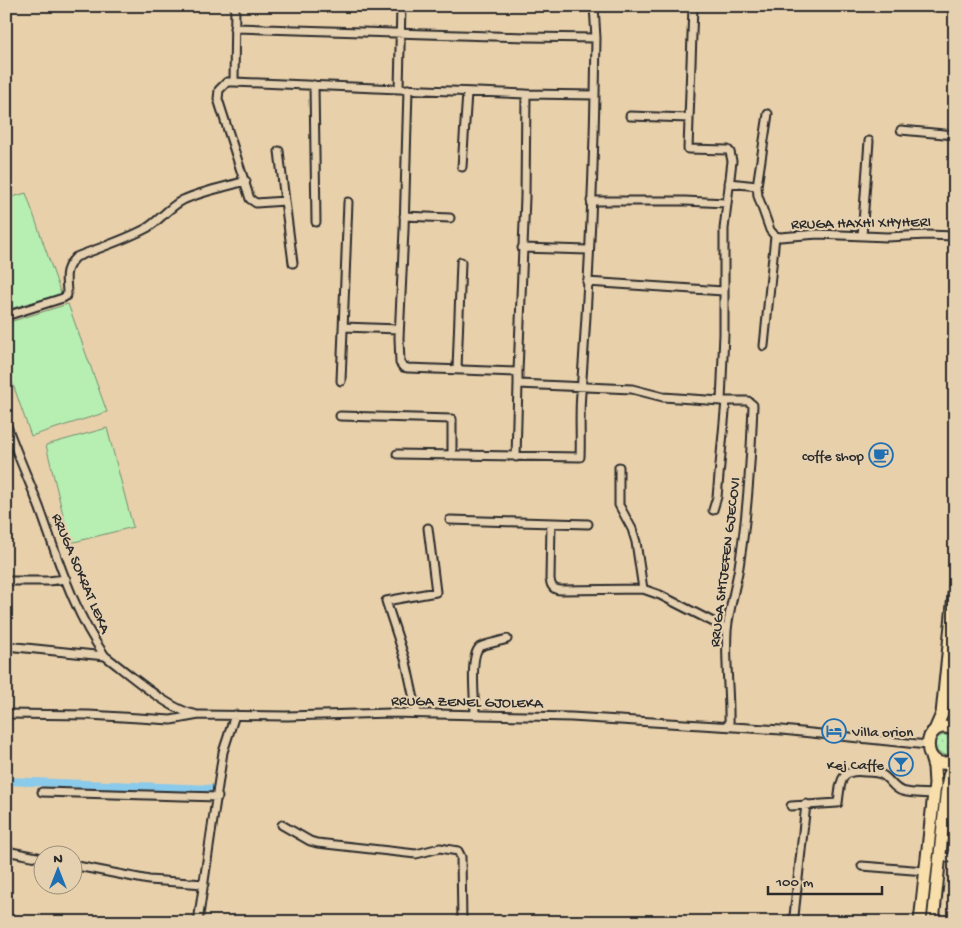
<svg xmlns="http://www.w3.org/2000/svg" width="961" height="928" viewBox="0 0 961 928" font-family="'Gochi Hand',sans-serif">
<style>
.grass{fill:url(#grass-dots);stroke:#718d6e}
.pitch{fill:#b7efb2;stroke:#718d6e}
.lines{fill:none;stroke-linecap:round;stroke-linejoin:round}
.canal{stroke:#8acaeb;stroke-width:8}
.minor-casing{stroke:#2b2b2b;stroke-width:11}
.primary-casing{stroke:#2b2b2b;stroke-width:15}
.minor{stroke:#e5d0af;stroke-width:7}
.primary{stroke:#f8deab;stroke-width:11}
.labels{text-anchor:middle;stroke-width:4.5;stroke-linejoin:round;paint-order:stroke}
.street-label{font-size:15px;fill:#2b2b2b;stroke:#e5d0af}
.poi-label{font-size:15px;fill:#2b2b2b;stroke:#e5d0af;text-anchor:end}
</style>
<defs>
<pattern id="grass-dots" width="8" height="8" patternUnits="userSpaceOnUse" patternTransform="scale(1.25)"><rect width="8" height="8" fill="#b7efb2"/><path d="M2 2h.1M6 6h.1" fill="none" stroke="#9ecd99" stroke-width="1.8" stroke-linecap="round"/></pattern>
</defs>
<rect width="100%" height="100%" fill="#e8d0ab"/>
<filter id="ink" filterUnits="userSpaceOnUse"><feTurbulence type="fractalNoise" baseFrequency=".02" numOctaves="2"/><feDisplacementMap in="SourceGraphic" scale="10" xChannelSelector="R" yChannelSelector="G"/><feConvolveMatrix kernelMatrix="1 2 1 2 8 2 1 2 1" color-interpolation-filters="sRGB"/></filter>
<g filter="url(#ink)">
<path class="grass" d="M935 745a10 10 0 1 1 20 0a10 10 0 1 1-20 0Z"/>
<path class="pitch" d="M26,193L61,294L6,310V199Z
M68,304L107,412L31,436L6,364V323Z
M107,428L133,527L70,543L46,445Z"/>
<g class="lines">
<path class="canal" d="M6,781L213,789"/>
<g class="minor-casing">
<path id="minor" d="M235,6L234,82L399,89
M401,6L399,89L526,94L525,197L518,372L408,368L403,367L400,363L399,338L404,230L408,89
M594,6L596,38
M234,28L527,37L596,38L595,95L526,94
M234,82H227L219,90L218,99L250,199L256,203L285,201L293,263
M314,85L316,222
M768,114L757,186L758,196L770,230L775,236L780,237L818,234L887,237L927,235L955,236
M630,116L689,118
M901,130L955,135
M279,151L285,201
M462,167L467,93
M729,183L757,186
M591,201H685L726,203
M404,216L450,218
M862,236L869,141
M522,248L588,250
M587,282L723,291
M6,316L63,298L67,295C67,278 62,271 76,257C99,248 125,240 147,228C160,220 169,207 183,200C203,191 225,187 246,181
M343,327L399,329
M764,346L775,236
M457,369L461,262
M518,372V384L632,389L663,397L721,401L724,334V229L732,161L730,152L728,150L688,149L693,6
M341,381L348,202
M721,401H748L753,405C751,457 748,509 740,560C737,584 729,607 727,631C725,663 730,694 729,726
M340,416L452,419V455
M6,423C16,452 29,480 40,509C58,559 74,613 105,656C127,672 169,710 194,714
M397,454L580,457C581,436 579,414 581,393C588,294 593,194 595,95
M516,457L518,384
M619,467V505L632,529L636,542L643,589
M713,510L717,497L726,401
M450,520L588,524
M551,523L550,579C551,587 554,590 561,590L643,589L660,595L727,629
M6,581H48L66,579
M6,646L105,656
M417,713L406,662L386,601L436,592L428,528
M6,714L89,715L171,720L199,715L287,716L391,713L571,717L782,730L927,745
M475,714C475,701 469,655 480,647C487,643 499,642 507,639
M42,792L218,797
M791,806L838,803C841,781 839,769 865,772C872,772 879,772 884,776C891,781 894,789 902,791C912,794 923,793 934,794
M282,825L310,841L317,843L416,854L440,848L458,851L461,857L462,922
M6,851L42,858
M940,857L955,858
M72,865L149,880L204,884
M862,866L925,871
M794,916L806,804
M198,922L223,752L235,715"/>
</g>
<g class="primary-casing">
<path id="primary" d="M935,730L942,714L955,585
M955,730C919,713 920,778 955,760
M920,922L935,784L934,767L931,757
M933,922L946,796L949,776L955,762"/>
</g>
<use href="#minor" class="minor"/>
<use href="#primary" class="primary"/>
</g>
</g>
<defs>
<g id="cafe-ring" transform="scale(1.25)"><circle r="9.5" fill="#e5d0af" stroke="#1f6fb2" stroke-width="1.5"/><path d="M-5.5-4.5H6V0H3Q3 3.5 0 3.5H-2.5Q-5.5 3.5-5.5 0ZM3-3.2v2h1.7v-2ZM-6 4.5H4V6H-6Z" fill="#1f6fb2"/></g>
<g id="hotel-ring" transform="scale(1.25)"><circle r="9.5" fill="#e5d0af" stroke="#1f6fb2" stroke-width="1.5"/><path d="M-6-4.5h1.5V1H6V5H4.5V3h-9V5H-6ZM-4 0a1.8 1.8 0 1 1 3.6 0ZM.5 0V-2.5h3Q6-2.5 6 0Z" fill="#1f6fb2"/></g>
<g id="bar-ring" transform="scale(1.25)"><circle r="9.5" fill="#e5d0af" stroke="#1f6fb2" stroke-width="1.5"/><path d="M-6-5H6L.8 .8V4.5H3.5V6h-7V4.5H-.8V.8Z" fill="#1f6fb2"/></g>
</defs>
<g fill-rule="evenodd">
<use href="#cafe-ring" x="881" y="455"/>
<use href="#hotel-ring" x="834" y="731"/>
<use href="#bar-ring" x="901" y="764"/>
</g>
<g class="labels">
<g class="street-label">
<text transform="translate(861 222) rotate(-1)" y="5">RRUGA HAXHI XHYHERI</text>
<text transform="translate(724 562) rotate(-83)" y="5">RRUGA SHTJEFEN GJECOVI</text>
<text transform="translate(82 573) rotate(67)" y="5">RRUGA SOKRAT LEKA</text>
<text transform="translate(467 701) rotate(1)" y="5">RRUGA ZENEL GJOLEKA</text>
</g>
<g class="poi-label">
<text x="864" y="460">coffe shop</text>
<text x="852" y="736" text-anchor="start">Villa orion</text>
<text x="884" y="769">Kej Caffe</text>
</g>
</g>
<rect width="961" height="928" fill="none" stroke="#e5d0af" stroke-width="25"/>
<rect x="12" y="12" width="936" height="903" fill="none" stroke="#2b2b2b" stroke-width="2" filter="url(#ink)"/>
<g transform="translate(58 870)"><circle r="24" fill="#e5d0af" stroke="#9b8e7a"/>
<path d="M0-4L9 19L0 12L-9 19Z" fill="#1f6fb2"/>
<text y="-8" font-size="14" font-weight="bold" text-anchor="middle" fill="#2b2b2b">N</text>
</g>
<path d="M768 886v8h114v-8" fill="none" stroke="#2b2b2b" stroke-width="2.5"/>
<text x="776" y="886" font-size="15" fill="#2b2b2b" stroke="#e5d0af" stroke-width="4" paint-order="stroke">100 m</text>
</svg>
